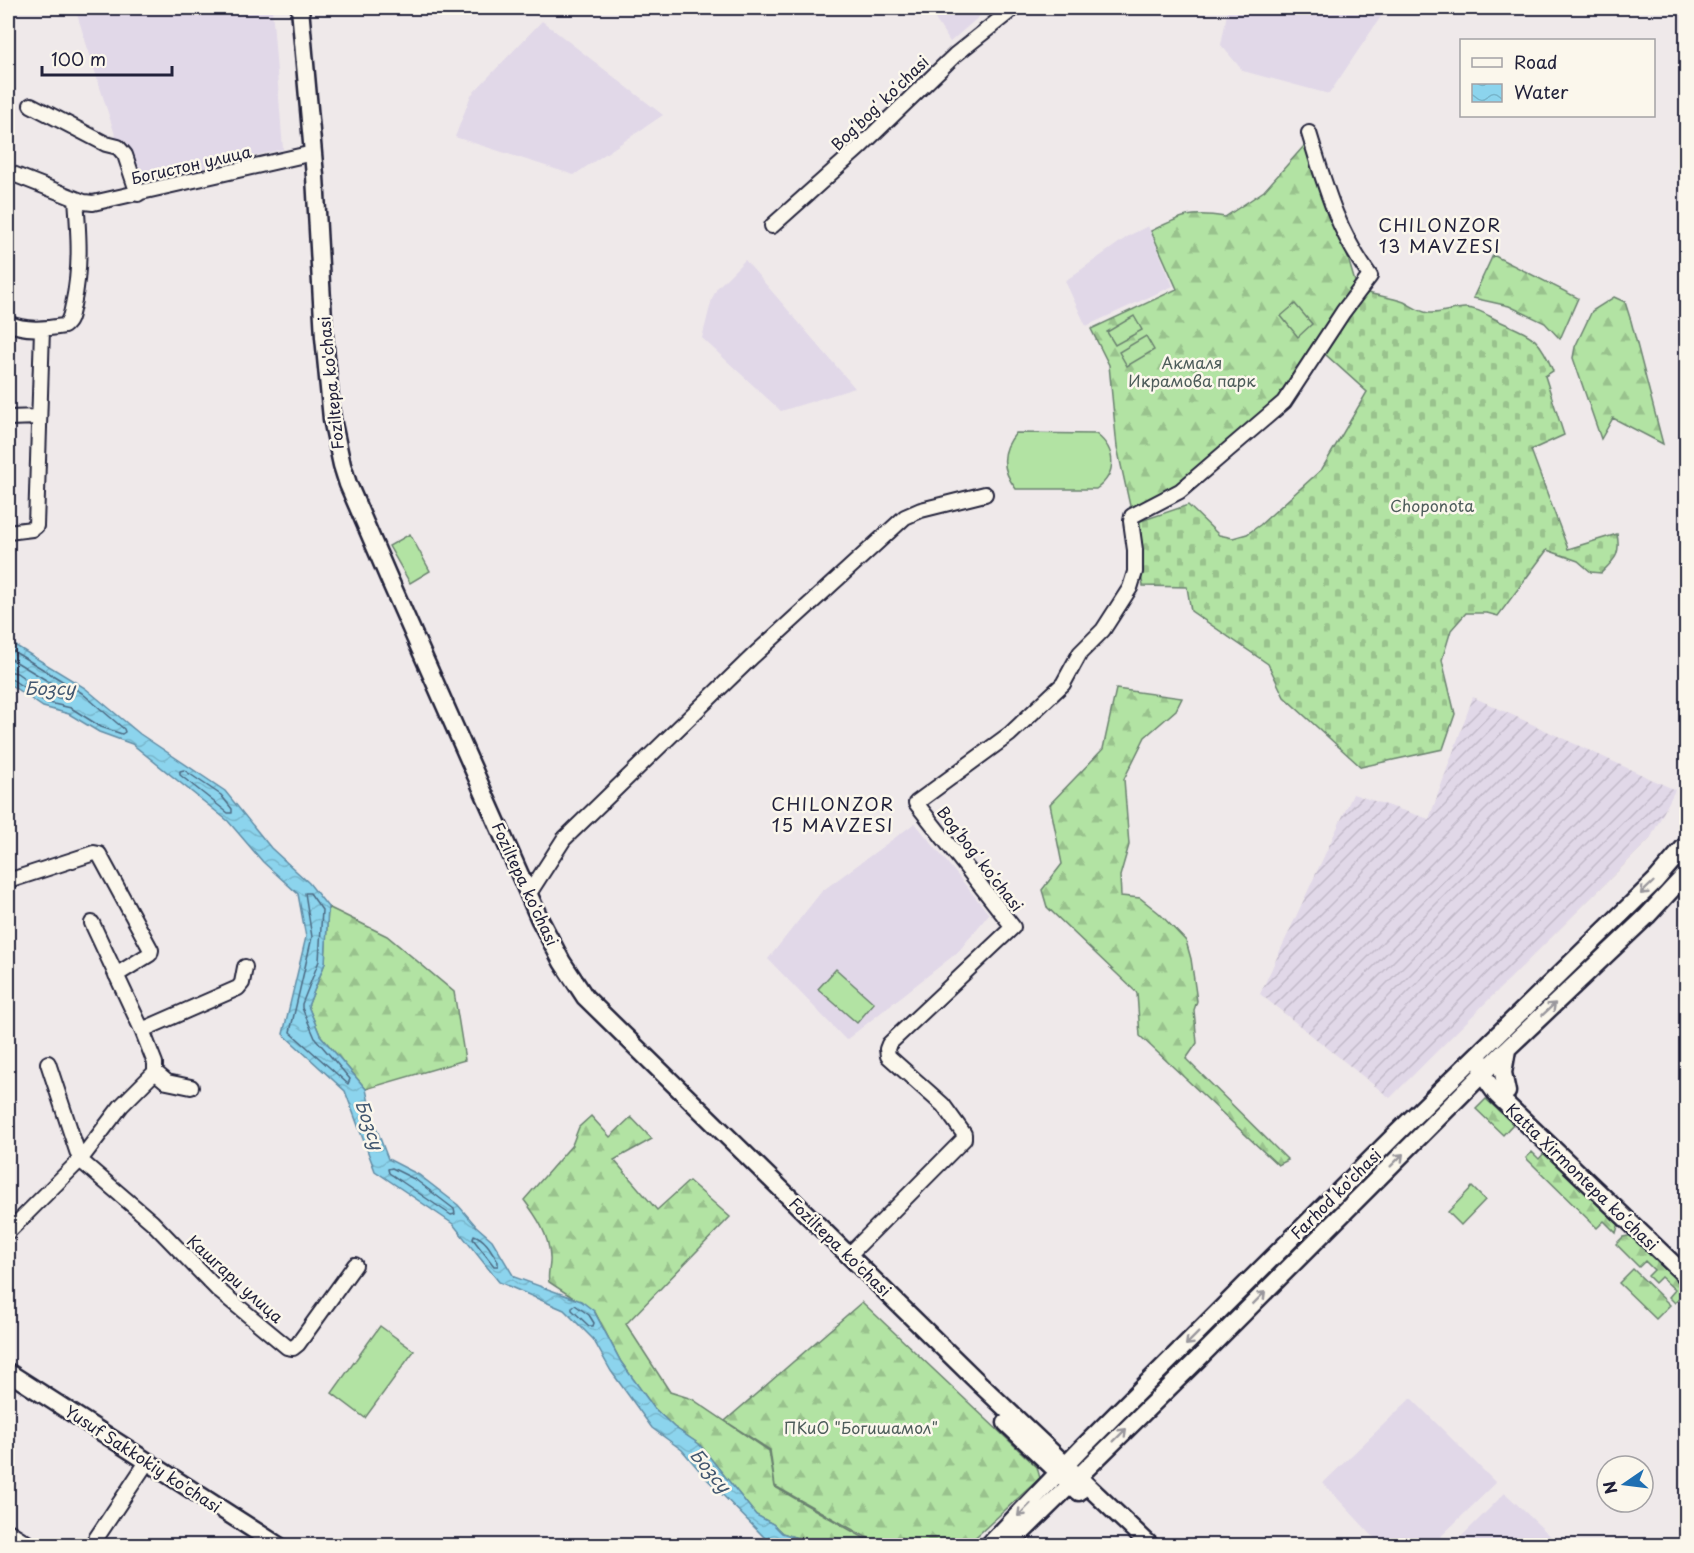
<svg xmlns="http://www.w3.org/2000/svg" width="1694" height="1553" viewBox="0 0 1694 1553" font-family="'Playpen Sans',sans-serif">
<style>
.built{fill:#e1d8e8}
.industrial{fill:url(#industrial-furrows)}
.forest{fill:url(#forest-firs);stroke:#6a826f;stroke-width:1.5}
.cemetery{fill:url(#cemetery-stones);stroke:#6a826f;stroke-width:1.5}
.pitch{fill:#b2e3a3;stroke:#6a826f;stroke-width:1.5}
.water{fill:url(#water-waves);stroke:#628da6;stroke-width:1.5}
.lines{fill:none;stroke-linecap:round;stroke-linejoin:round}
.shore{stroke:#4c6982;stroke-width:1.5}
.minor-casing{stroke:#22223b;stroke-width:18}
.major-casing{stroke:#22223b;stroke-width:21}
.minor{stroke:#fbf7ec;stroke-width:14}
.major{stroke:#fbf7ec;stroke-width:16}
.oneway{stroke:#99979c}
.labels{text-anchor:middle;stroke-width:5;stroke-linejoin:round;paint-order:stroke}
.street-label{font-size:16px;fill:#22223b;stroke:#fbf7ec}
.park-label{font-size:16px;fill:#4d5c5a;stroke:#fbf7ec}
.neighbourhood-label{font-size:18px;letter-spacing:1.5px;fill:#22223b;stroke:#fbf7ec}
.water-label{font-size:18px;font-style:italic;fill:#425770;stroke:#fbf7ec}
</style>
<defs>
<pattern id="industrial-furrows" width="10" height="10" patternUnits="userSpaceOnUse" patternTransform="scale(1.5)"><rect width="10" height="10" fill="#e1d8e8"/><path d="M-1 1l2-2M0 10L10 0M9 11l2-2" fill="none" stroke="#c1b9c8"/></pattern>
<pattern id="forest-firs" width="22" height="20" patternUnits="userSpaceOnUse" patternTransform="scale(1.5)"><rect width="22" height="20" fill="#b2e3a3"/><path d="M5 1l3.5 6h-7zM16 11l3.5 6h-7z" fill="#99c28d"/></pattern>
<pattern id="cemetery-stones" width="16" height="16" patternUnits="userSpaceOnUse" patternTransform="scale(1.5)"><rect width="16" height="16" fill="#b2e3a3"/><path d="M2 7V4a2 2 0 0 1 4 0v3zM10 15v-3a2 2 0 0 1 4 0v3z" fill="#99c28d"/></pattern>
<pattern id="water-waves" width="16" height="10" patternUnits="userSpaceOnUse" patternTransform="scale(1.5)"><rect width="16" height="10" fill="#8cd4ed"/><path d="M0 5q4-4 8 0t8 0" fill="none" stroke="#78b6cc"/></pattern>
</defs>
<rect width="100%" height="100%" fill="#efe9ea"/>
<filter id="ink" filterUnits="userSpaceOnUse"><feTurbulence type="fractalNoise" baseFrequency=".0167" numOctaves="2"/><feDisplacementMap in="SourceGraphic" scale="12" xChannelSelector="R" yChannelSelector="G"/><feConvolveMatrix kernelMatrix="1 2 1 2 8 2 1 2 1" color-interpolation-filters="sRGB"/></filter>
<g filter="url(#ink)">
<path class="built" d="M75,8H272L283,149L141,184L126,141L116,138Z
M928,8H989L950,42Z
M1228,8H1376L1384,12L1329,94L1243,71L1221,45Z
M542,21L663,115L574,175L455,137L471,95Z
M1148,226L1173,286L1086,326L1065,281L1130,235Z
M745,260L855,388L781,411L702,338L712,299L717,288Z
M915,823L989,914L958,952L846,1040L768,959L822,891Z
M1411,1398L1496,1483L1432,1545H1381L1323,1483Z
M1505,1493L1560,1545H1453Z"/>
<path class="industrial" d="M1473,697L1675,790L1650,839L1390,1098L1260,994L1353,794L1429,819Z"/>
<path class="forest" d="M1312,137L1355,282L1285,398L1185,493L1132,515L1117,447L1109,365L1091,329L1177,289L1151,231C1182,216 1190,211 1225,217L1264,191Z
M1493,255L1578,298L1560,339L1545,323L1509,306L1473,298Z
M1614,297L1625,302L1631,321L1663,444L1613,418L1601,439L1573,358L1575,347L1592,311Z
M1116,689L1182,698L1176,710L1145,737L1124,779L1129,845L1120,876L1121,896L1140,898L1159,913L1186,941L1191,959L1197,1001L1194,1010L1197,1043L1186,1059L1288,1160L1278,1165L1140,1036L1137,993L1047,907L1042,890L1062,864L1050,804L1103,749Z
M328,907L387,936L454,992L465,1060L366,1089L320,1035L308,1006L325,963Z
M1486,1099L1513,1124L1503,1135L1476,1109Z
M591,1116L610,1137L631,1117L652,1139L614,1160L657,1210L689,1181L730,1217L626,1324L670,1392L692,1399L769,1451L775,1487L871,1542L872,1545H812L809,1542L782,1533L773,1524L756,1515L699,1444L674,1427L654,1408L621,1362L595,1312L549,1282C547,1273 551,1266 550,1257C549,1235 537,1217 524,1200L572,1145L579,1127Z
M1532,1152L1539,1159L1545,1152L1619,1223L1616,1233L1604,1221L1597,1228L1526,1158Z
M1628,1236H1633L1684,1285L1685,1292L1675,1303L1669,1297L1675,1290L1661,1277L1655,1283L1648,1276L1654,1270L1645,1261L1639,1267L1616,1244L1623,1237Z
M1633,1269L1670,1305L1656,1319L1619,1283Z
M862,1302L1037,1467L1040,1478L967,1545H874L873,1541L775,1486L770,1450L725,1421Z"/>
<path class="cemetery" d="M1368,293C1380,296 1392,298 1404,302C1412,306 1419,312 1429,313C1441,314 1453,308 1465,308C1478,308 1488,316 1499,321C1532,336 1539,336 1553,371L1545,376L1564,435L1531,450L1568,549L1617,534C1621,555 1615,559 1601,573L1591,572L1578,561L1547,550L1498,616L1487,613H1466L1451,630L1442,660L1455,714L1443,749L1361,767L1284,697L1268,664L1191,611L1187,587L1143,586L1132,524L1188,505L1219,535L1233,538L1247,534L1260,525L1322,469L1367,392L1325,354L1354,306Z"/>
<path class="pitch" d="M1295,304L1312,324L1298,337L1281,316Z
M1134,316L1142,330L1115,345L1107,332Z
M1146,336L1154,350L1127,366L1119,352Z
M1016,433L1096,434C1117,450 1117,474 1096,489H1016C1001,470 1000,452 1016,433Z
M410,534L430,571L410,583L389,546Z
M836,969L874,1003L857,1023L818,989Z
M1472,1187L1485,1200L1461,1225L1448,1212Z
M380,1326L414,1351L365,1418L332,1393Z"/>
<path class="water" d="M8,641L85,688L140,734L225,791L271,848L309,883L328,907L325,963L308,1006L320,1035L366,1089L372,1117L388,1159L419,1175L458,1205L476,1226L492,1240L514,1277L581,1301L594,1311L621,1362L654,1408L674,1427L699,1444L756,1515L773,1524L782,1533L809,1542L812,1545H777L768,1541L705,1477L682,1450L652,1428L611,1371L593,1339L564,1310L499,1282L453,1224L375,1171L345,1091L283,1034L306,937L298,894L263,862L228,821L132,744L99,732L69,714L43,707L8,683Z"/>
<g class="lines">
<path class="shore" d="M8,648L82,693L124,729L125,732L122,734L101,727L71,708L45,702L13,680L8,679
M8,657L69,694L70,698L67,700L48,695L17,673L8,671
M184,770L221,795L232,809V813H228L180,775V771Z
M305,893H310L322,910L319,961L302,1004V1008L315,1038L350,1079L348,1084L290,1032L312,937Z
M392,1168L416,1180L454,1209L455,1214L451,1215L389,1173L388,1169Z
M474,1235C486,1239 492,1252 498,1262V1266H494L473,1239Z
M575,1305L589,1315L594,1323L593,1326H589L572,1310V1307Z"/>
<g class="minor-casing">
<path id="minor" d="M31,105L106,144L118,147L125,155L138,194
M8,172L84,202L93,203L313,153
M772,226L860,147L955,55L1014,8
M8,323C25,331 45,329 64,326C71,321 71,313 73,305C81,268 79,237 76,199
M8,418L39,417
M8,532L32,529L36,526L42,329
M8,881L94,853L99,854L151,950L150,954L116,975
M528,895L564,839L753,656L905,517L921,510L985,494
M142,1030L238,988L242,983L245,967
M48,1063L80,1160L152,1222L217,1289L287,1347L293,1348L298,1344L355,1265
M155,1072L167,1082L191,1087
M8,1232L80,1160L121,1106L155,1072V1063L142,1030L92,923
M848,1256L964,1139V1134L943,1105L888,1056L887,1049L889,1044L1013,927L916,803L1010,734L1063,684L1080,653L1103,630L1130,588L1135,572V550L1131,521L1132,516L1180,491L1284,402L1343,312L1370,276C1336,228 1326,188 1309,133
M8,1531L32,1546
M91,1546L147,1462"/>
</g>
<g class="major-casing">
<path id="major" d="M300,8L315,176L324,337L332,419L342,465L348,484L390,581L540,920L562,962L585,997L981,1385L1151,1546
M1483,1063L1482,1074L1497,1095L1686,1276
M1507,1092L1503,1073L1507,1050
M8,1372L279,1546
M1006,1423L1079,1492
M988,1546L1081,1449L1396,1134L1655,881L1686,845
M1008,1546L1192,1365L1507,1049L1647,916L1686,874"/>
</g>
<use href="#minor" class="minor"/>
<use href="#major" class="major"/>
</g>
<defs><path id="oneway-shaft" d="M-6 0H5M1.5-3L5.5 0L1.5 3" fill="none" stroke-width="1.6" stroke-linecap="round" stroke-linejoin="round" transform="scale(1.5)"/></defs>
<g class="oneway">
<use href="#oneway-shaft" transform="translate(1647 888) rotate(136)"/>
<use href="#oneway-shaft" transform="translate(1549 1009) rotate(-43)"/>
<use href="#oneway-shaft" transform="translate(1397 1160) rotate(-45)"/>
<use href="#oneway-shaft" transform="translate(1259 1298) rotate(-45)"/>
<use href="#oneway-shaft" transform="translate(1192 1339) rotate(135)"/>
<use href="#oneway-shaft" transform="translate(1120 1435) rotate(-45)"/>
<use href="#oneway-shaft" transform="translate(1024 1510) rotate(135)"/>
</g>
</g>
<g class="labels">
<g class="street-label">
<text transform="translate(880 103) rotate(-44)" y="6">Bogʻbogʻ koʻchasi</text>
<text transform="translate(191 165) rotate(-13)" y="6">Богистон улица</text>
<text transform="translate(331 383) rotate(-96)" y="6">Foziltepa ko'chasi</text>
<text transform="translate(980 859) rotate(52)" y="6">Bogʻbogʻ koʻchasi</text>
<text transform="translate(525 884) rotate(65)" y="6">Foziltepa ko'chasi</text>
<text transform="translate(1582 1177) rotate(44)" y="6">Katta Xirmontepa koʻchasi</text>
<text transform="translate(1336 1194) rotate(-45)" y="6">Farhod ko'chasi</text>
<text transform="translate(840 1247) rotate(44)" y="6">Foziltepa ko'chasi</text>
<text transform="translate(235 1279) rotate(42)" y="6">Кашгари улица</text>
<text transform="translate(143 1459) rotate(33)" y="6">Yusuf Sakkokiy ko'chasi</text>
</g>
<g class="park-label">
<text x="1192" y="369">Акмаля<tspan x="1192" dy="18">Икрамова парк</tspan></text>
<text x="1432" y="512">Choponota</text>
<text x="861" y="1434">ПКиО "Богишамол"</text>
</g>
<g class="neighbourhood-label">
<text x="1440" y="232">CHILONZOR<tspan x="1440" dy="21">13 MAVZESI</tspan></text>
<text x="833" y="811">CHILONZOR<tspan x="833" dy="21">15 MAVZESI</tspan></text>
</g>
<g class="water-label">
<text x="50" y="695">Бозсу</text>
<text transform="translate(369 1125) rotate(71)" y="6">Бозсу</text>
<text transform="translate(710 1471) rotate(50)" y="6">Бозсу</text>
</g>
</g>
<rect width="1694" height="1553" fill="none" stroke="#fbf7ec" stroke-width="30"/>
<rect x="15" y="15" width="1664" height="1523" fill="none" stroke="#22223b" stroke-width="2" filter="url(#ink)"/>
<rect x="1460" y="39" width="195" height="78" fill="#fbf7ec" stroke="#a4a2a5" stroke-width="1.5"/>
<rect x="1472" y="58" width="30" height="9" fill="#fbf7ec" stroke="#a4a2a5" stroke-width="1.5"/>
<text x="1514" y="69" font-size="18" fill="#22223b">Road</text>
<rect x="1472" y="84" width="30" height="18" fill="url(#water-waves)" stroke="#a4a2a5" stroke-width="1.5"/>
<text x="1514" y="99" font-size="18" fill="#22223b">Water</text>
<g transform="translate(1625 1484) rotate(256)"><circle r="28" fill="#fbf7ec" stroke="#a4a2a5" stroke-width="1.5"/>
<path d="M0-4.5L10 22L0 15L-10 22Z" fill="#1f6fb2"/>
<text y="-9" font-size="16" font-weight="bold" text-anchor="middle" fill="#22223b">N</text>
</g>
<path d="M42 66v9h130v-9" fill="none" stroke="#22223b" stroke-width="3"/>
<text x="51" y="66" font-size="18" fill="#22223b" stroke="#fbf7ec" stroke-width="4.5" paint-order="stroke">100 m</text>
</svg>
